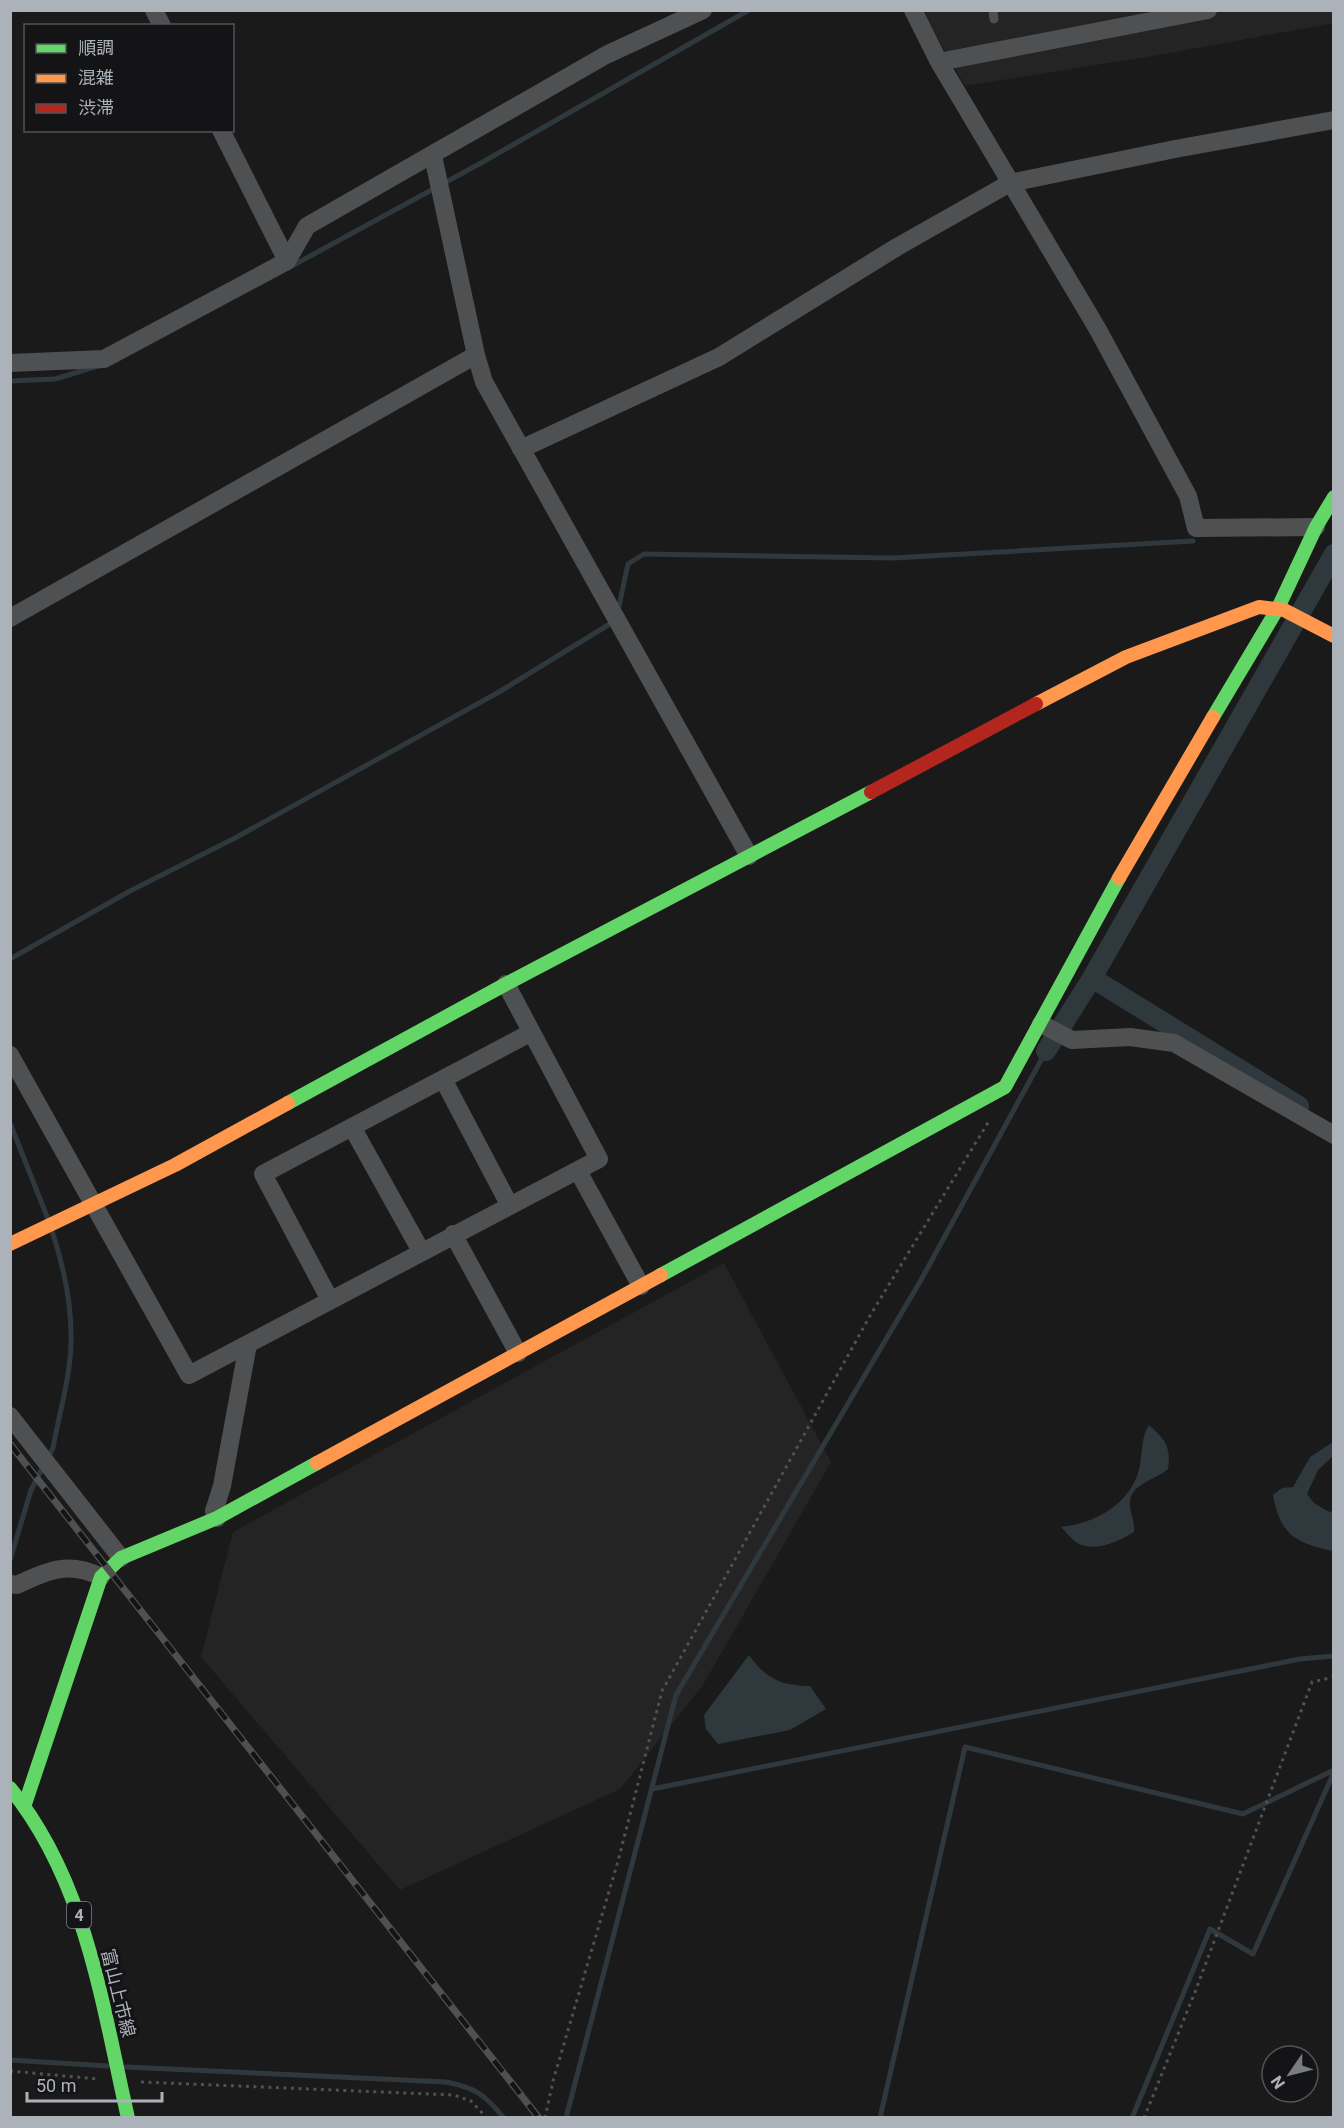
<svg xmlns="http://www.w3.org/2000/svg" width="1344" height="2128" viewBox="0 0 1344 2128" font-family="Roboto,'Noto Sans JP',sans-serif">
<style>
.built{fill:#242425}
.water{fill:#2f393d}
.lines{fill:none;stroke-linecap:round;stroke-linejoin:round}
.stream{stroke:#2f393d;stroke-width:5}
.canal{stroke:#2f393d;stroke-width:20}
.path{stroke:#505153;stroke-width:3;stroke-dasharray:3 4.5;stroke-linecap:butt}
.lane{stroke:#4e5052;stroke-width:9}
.street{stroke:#4e5052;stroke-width:18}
.fast{stroke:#63d668;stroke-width:14}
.slow{stroke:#ff974d;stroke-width:14}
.jam{stroke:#b3261e;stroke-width:14}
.rail-casing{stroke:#4e5051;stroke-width:7}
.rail{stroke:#141416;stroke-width:4.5;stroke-dasharray:14;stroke-linecap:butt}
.labels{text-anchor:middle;stroke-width:6;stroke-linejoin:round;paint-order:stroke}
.shield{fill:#141416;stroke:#7e8388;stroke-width:1.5}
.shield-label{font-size:16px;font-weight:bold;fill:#acb2b9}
.street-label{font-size:18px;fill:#acb2b9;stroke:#141416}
</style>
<rect width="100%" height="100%" fill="#1a1a1a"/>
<path class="built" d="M1333,10L1334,23L1165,54L965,86L922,11Z
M724,1263L831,1462L703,1685L620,1789L400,1890L201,1657L233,1532Z"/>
<path class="water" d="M1149,1425C1166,1440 1171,1447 1168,1469C1156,1480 1129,1484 1130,1504C1130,1514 1135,1521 1134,1532C1120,1541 1095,1552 1079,1544C1073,1541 1066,1532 1061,1527C1094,1524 1130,1504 1139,1470C1143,1455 1140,1439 1149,1425Z
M1333,1442V1456L1318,1470L1307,1494L1314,1503L1329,1512L1333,1511V1551C1296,1543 1280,1535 1273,1495L1282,1488L1293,1487L1310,1457Z
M749,1655C765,1678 781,1686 810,1686L826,1709L790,1730L718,1744L706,1729L704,1715Z"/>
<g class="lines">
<path class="stream" d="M290,267L481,163L749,10
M10,381L55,379L101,365
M618,611L628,564L644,554L893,558L1193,541
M10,959L130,891L235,838L499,692L613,622
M10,1123L48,1219
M48,1457L53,1448C59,1414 70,1378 71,1344C72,1305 64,1267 52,1231
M10,1560L31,1490L44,1465
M652,1789L1300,1659L1334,1656
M10,2060L107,2066
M126,2067L446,2082C476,2088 484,2094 504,2118
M566,2118L676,1695L921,1280L1046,1051
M880,2118L965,1747L1243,1814L1334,1770
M1132,2118L1210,1929L1253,1954L1334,1772"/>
<path class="canal" d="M1092,978L1299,1106
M1046,1051L1092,978L1334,554"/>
<path class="path" d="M10,2071L98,2079
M141,2082L454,2095L471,2101L487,2118
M545,2118L553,2081L618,1861L662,1691L871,1314L989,1121
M1144,2118L1195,1992L1312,1682L1334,1677"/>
<path class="lane" d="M993,10L994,19"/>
<path class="street" d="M154,10L162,26
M913,10L939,62L1097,328L1188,496L1196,528L1316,527
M939,62L1208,10
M221,130L287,261
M433,156L476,355L484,382L749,856
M10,363L104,359L287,261L307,226L606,55L703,10
M521,449L719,357L897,247L1010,183L1175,149L1334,120
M10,618L476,355
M1041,1024L1072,1040L1130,1037L1174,1043L1334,1135
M10,1055L189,1375L599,1159L506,984
M443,1079L510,1206
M352,1127L421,1251
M578,1171L641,1286
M453,1234L518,1353
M330,1300L263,1174L530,1033
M10,1416L121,1558
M217,1518L214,1511L222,1486L248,1344
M10,1584L17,1585C48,1570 69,1561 101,1577"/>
<path class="fast" d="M1213,717L1278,608L1316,527L1334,497
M288,1103L506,984L871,792
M661,1275L1005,1087L1119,878
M10,1788C86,1881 102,2004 128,2118
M25,1804L101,1577L121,1558L217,1518L317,1463"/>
<path class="slow" d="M1036,704L1126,657L1259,607L1284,610L1334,636
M1119,878L1213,717
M10,1244L175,1165L288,1103
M317,1463L661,1275"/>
<path class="jam" d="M871,792L1036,704"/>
<g class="rail-casing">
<path id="rail" d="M10,1444L539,2118"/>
</g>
<use href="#rail" class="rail"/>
</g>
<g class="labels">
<rect class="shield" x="67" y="1902" width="24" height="26" rx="4.5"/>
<g class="shield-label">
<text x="79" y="1921">4</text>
</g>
<g class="street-label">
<text transform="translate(118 1993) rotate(76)" y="6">富山上市線</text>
</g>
</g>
<rect width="1344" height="2128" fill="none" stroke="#acb2b9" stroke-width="24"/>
<rect x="24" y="24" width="210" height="108" fill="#141416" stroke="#515357" stroke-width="1.5"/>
<rect x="36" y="44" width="30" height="9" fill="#63d668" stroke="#515357" stroke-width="1.5"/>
<text x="78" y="54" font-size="18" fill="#acb2b9">順調</text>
<rect x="36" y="74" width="30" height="9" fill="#ff974d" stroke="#515357" stroke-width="1.5"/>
<text x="78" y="84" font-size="18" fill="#acb2b9">混雑</text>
<rect x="36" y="104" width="30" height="9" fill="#b3261e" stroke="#515357" stroke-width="1.5"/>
<text x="78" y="114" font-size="18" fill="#acb2b9">渋滞</text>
<g transform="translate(1290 2074) rotate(235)"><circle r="28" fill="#141416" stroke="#515357" stroke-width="1.5"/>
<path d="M0-4.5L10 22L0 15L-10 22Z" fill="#797d81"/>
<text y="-9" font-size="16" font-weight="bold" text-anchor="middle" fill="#acb2b9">N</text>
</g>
<path d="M27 2092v9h135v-9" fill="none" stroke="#acb2b9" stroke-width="3"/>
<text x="36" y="2092" font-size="18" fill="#acb2b9" stroke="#141416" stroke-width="4.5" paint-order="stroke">50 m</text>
</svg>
